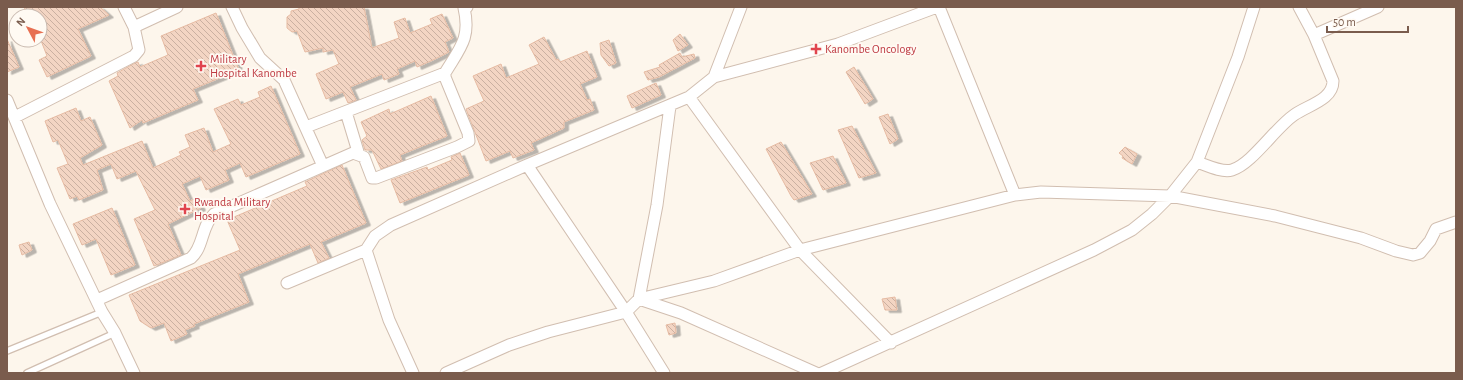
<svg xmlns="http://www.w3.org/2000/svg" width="1463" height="380" viewBox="0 0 1463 380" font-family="'Alegreya Sans',sans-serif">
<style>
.building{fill:url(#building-back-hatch);stroke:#e6bba3;filter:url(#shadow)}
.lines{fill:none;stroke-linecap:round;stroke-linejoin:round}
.lane-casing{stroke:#d1beb0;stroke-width:8}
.street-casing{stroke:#d1beb0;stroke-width:13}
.lane{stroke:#fff;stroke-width:5.5}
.street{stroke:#fff;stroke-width:11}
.health-dot{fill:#e0444e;stroke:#fffaf3;stroke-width:1.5}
.labels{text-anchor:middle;stroke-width:3.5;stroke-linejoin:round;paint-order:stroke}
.health-label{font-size:12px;fill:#be3a42;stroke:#fffaf3;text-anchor:start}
</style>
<defs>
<pattern id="building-back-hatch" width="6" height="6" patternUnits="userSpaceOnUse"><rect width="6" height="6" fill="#f3d5c3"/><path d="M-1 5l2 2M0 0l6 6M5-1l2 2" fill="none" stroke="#cab0a1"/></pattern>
<filter id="shadow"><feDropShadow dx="4.5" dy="2.5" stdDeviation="0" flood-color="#0004"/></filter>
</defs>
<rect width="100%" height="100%" fill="#fdf6ec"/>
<path class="building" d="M24,7H100L109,15L78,29L91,56L47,77L39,60L47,56L40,38V16H28Z
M299,7H364L372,48L399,38L394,22L405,18L410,33L432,24L430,19L442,14L453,38L445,42L449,52L433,60L417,67L415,61L397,69L399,74L384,80L382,74L350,87L356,100L348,103L343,92L326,99L316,74L339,64L333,50L323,52V48L305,52L297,31L292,32L287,28V17L291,14V11L299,9Z
M216,13L239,70L193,89L198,100L143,123L142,120L130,128L109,81L118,76L117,73L135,63L138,62L140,67L168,55L161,36Z
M680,34L688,45L678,51L673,40Z
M544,37L556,60L558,59L560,62L587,51L597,77L580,84L587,100L590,99L594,110L564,122V128L531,143L534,150L513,158L510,151L486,161L466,109L484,101L473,76L501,64L506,78L539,64L529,45Z
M7,39L19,67L7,72Z
M609,40L616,63L609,66L601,55L600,43Z
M680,53L682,57L694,54L695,58L659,77L648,80L644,72L660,67L659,65Z
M854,67L873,99L865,104L846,72Z
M656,83L661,95L632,108L627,96Z
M271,86L300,154L246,177L240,163L225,170L229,180L206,190L200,176L182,184L190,201L196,198L201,208L168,224L181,255L154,266L134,219L155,210L136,171L117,179L111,164L97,170L103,190L79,200L77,196L70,199L57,168L68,164L58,140L53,142L45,121L76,108L81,121L90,117L102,145L80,158L83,165L142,141L153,168L181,155L179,152L190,147L185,135L204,128L213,152L231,144L214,109L238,99L241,105L260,97L258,92Z
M431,96L447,136L400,155L402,161L381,169L372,150H365L362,140L367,136L361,122L389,109L390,114Z
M888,114L898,139L890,144L879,117Z
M852,126L876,173L859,178L838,130Z
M781,142L812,194L794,200L791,196L766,149Z
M1125,147L1137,154L1132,164L1122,158L1123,156L1119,153Z
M460,153L469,175L400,203L391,180L427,167L428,170L452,160L451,157Z
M833,156L846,183L823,190L810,163Z
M342,165L366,223L321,242L329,258L318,263L310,244L238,274L249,302L194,324L195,326L185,330L187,334L171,341L164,323L151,328L140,321L129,295L240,250L227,220L307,186L305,182Z
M112,208L135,265L111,275L96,239L82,245L73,224Z
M29,242L32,250L22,255L19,245Z
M895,297L897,310H885L882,299Z
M675,323L676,333L669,335L666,325Z"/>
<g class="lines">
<g class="lane-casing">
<path id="lane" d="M7,351L102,312
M27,373L115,333"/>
</g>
<g class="street-casing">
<path id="street" d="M124,7L134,27L177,7
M232,7L242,28L260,58L284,80L323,166
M939,7L1015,195
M1314,35L1378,7
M714,77L838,44L937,7
M689,97L800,250L891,343
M7,100L50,204L102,312L115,333L134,373
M670,106L657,205L639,299L681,313L816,373
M346,112L359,155
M15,117L134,56L139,50L134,27
M306,127L445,73
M1197,162C1206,165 1222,173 1232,170C1252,164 1275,128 1294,115C1308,105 1333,100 1333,81L1314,35L1299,7
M527,165L626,312L664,373
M366,250L389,320L413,373
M287,283L366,250L375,236L391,225L527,165L689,97L714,77L741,7
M97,300L191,258C204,247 201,226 214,214L353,153L364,157L372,178H376L457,147L469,141L468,133L445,77V73C460,48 471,38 464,8L467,7
M446,373L509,345L548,332L626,312L639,299L714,281L800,250L1015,195L1041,192L1170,196L1275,216L1361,238L1396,251L1413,255L1420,253L1430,241L1436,229L1456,222
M822,373L1094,250L1132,230L1152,214L1170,196L1197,162L1238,57L1254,7"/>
</g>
<use href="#lane" class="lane"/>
<use href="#street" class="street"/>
</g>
<g class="health-dot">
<path d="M814 43h4v4h4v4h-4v4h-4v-4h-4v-4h4z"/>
<path d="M199 60h4v4h4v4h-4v4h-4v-4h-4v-4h4z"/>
<path d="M183 203h4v4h4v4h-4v4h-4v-4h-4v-4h4z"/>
</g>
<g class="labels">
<g class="health-label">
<text x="825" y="53">Kanombe Oncology</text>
<text x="210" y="63">Military<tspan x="210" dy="14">Hospital Kanombe</tspan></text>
<text x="194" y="206">Rwanda Military<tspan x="194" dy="14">Hospital</tspan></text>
</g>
</g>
<rect width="1463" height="380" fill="none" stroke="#7a5c4d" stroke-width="16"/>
<g transform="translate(28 28) rotate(311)"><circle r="19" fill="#fffaf3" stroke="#cabbb1"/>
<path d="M0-3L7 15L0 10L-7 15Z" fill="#e76f51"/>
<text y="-6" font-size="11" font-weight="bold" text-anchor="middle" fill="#7a5c4d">N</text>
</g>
<path d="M1327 26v6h81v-6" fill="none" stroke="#7a5c4d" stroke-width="2"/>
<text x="1333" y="26" font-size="12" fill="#7a5c4d" stroke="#fffaf3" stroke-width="3" paint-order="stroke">50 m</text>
</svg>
